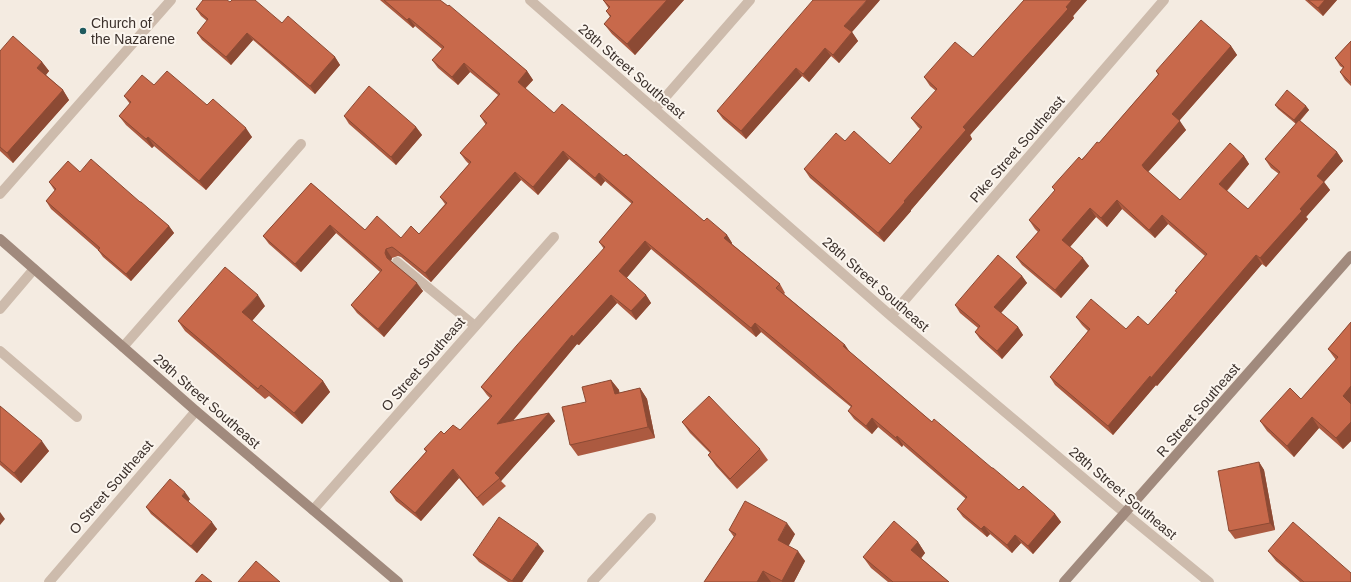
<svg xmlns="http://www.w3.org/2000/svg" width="1351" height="582" viewBox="0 0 1351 582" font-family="Helvetica,sans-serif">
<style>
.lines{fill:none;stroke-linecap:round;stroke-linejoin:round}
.lane{stroke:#cdbbac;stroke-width:10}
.street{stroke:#cdbbac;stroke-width:10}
.secondary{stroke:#a18a7d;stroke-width:10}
.wall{fill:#ac5a40}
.shaded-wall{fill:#8c4a34}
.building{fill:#c8694b;stroke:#8c4a34}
.poi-dot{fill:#1f5a5e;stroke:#fbf5ee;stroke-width:1.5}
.labels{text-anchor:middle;stroke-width:4;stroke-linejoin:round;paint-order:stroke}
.poi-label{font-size:14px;fill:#3b302b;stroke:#fbf5ee;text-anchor:start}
.street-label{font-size:14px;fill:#3b302b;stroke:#fbf5ee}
</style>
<rect width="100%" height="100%" fill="#f4ebe1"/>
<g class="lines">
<path class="lane" d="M0,194L171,0
M397,262L475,326
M0,309L34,269
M0,351L77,417"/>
<path class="street" d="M530,0L891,316L1126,514L1209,582
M655,109L750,0
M891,316L1164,0
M123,347L301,144
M313,510L554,237
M49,582L196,411
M592,582L651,518"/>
<path class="secondary" d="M0,239L196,411L398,582
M1064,582L1351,256"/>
</g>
<path class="wall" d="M380,0H440L527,71L533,80L525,89L554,113L624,156L704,221L727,235L732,243V244L780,284L785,293L784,294L845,345L850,352L932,422L1019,490L1055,514L1061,522L1033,554L1021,543L1012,553L990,534L987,537L963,517L957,509L966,499L903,445L902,447L878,427L872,434L854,419L848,411L851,407L813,376L761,332L756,337L651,249L626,278L646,295L651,303L636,320L617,303L579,345L577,344L513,421L549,413L555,421L501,481L506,486L483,506L459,478L421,521L396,501L390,492L426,452L424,449L444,434L460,430L490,398L487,395L481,387L604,249L599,242L632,204L605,181L601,186L569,159L538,195L521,180L431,282L401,257L398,256L392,258L391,261L423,291L384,337L357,313L351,305L380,272L336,233L301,272L269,244L263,236L311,183L365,230L401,238L419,234L445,204L440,197L469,164L466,161L460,153L486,125L480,116L498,95L470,72L458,85L438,68L432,60L442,49L415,26L413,28Z
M603,0H684L635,55L612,34L604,24L610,17L606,11L609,9Z
M880,0L852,32L858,41L839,63L831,56L809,82L802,76L746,139L723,119L717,111Z
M1024,0H1087L1073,16L1074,18L970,135L972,139L911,210V211L884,242L810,178L804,169L845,141L890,164L920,129L918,127L911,118L936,91L930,86L924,77L973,57Z
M1305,0H1337L1323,16Z
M230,2L282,23L335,57L340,65L315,94L253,40L231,65L202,40L197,33L207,21L201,16L196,9Z
M1351,41V86L1345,80L1340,72L1343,68L1340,66L1335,58Z
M1231,46L1237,55L1179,121L1186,130L1148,172L1180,200L1244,156L1249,164L1227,191L1248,209L1279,174L1271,168L1265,159L1296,124L1278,109L1275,105L1306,106L1309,110L1300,121L1337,152L1343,161L1324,182L1330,190L1306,217L1308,219L1266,267L1262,264L1157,386L1156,385L1113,435L1055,385L1050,377L1088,331L1082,325L1076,317L1126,329L1148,325L1177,292L1175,291L1205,256L1168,224L1155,238L1122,209L1107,227L1096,217L1070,247L1089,266L1061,298L1022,265L1016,257L1038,232L1035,229L1029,220L1055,191L1052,187L1099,143L1158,75L1156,71Z
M0,51L42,62L49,71L46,75L63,90L69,100L13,163L0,151Z
M154,85L207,105L252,137L206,190L154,146L152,148L126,125L119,116L130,104L124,96Z
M344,116L416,127L422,135L396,165L349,124Z
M80,172L140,202L169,226L174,233L131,281L103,257L98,250L51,209L46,201L55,191L49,182Z
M1022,276L1027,283L1001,313L1018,327L1023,335L1002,359L980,339L975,332L978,328L960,313L955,305Z
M265,306L252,321L323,381L330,392L302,424L269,396L265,399L185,331L178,321Z
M1351,322V441L1343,449L1319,428L1294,457L1267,431L1260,421L1301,399L1336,360L1328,349Z
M611,380L619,390V393L640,388L647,399L655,438L578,456L570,445L586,402Z
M0,406L49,451L21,483L0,465Z
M682,422L760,449L768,460L737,489L716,466L708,455L710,453L690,433Z
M1259,462L1264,470L1275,530L1235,539L1229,531Z
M190,499L188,502L217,529L197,553L151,514L146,507Z
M729,530L795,534L788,546L805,561L794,582H704L734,537Z
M918,542L925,553L921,558L949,582H888L871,568L863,557Z
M544,551L522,582H508L479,562L473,555Z
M1268,551L1351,582H1300L1276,561Z"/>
<path class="shaded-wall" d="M667,0H684L635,55L627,44Z
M867,0H880L850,34L844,26Z
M1072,0H1087L1073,16L1074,18L970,135L972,139L911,210V211L884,242L878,233L904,201L963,127Z
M1325,0H1337L1323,16L1318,8Z
M409,18L415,26L413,28L407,20Z
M852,32L858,41L839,63L833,55Z
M247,33L253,40L231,65L226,57Z
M1231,46L1237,55L1178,122L1172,114Z
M825,48L831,56L809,82L803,74Z
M335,57L340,65L315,94L310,86Z
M42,62L49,71L44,77L37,68Z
M464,63L470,72L458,85L452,77Z
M796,68L802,76L746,139L741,131Z
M527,71L533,80L523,90L518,82Z
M63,90L69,100L13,163L7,153Z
M1306,106L1309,110L1296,124L1294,120Z
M1180,121L1186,130L1147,173L1142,165Z
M416,127L422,135L396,165L391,157Z
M246,128L252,137L206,190L199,181Z
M148,137L154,146L152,148L146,139Z
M563,151L569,159L538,195L533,187Z
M1337,152L1343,161L1324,182L1330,190L1306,217L1308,219L1266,267L1260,258L1317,176Z
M1244,156L1249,164L1225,192L1219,184Z
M515,172L521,180L431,282L425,273Z
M599,173L605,181L601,186L595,178Z
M1117,200L1122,209L1107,227L1101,218Z
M1090,208L1096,217L1068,249L1062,240Z
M1162,215L1168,224L1155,238L1149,230Z
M330,225L336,233L301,272L295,264Z
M169,226L174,233L131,281L126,274Z
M727,235L732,243L730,246L724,238Z
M645,241L651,249L625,280L619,271Z
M386,249L392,258L391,261L387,258L385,253Z
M1256,255L1262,264L1157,386L1151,378Z
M1083,258L1089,266L1061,298L1055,290Z
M1022,276L1027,283L1000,314L994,307Z
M417,283L423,291L384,337L378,329Z
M258,295L265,306L250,323L242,312Z
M611,295L617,303L579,345L577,344L503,432L497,424L572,335Z
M646,295L651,303L636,320L631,311Z
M755,323L761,332L756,337L751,328Z
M1018,327L1023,335L1002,359L997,351Z
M845,345L850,353L843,346Z
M1150,376L1156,385L1113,435L1108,426Z
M611,380L619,390L622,404L615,394Z
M323,381L330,392L302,424L294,413Z
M1351,386V406L1343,396Z
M640,388L647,399L655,438L648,427Z
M549,413L555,421L501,481L495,473Z
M1312,417L1319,428L1294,457L1287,446Z
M872,418L878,427L872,434L866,426Z
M1351,422V441L1343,449L1336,438Z
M897,436L903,445L902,447L896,438Z
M42,441L49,451L21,483L14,473Z
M1259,462L1264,470L1275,530L1270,523Z
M453,469L459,478L421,521L415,513Z
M185,492L190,499L187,503L182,496Z
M0,512L5,519L0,525Z
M1055,514L1061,522L1033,554L1028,546Z
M212,522L217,529L197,553L191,546Z
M787,523L795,534L786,551L778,540Z
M984,526L990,534L987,537L981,529Z
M1015,535L1021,543L1012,553L1007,545Z
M918,542L925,553L919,561L911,550Z
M538,544L544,551L522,582H513L512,581Z
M798,551L805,561L794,582H782V581Z
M763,571L771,582H757Z"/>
<path class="building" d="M203,0H227L230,2L232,0H255L282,23L288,16L335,57L310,86L247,33L226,57L197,33L208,19L196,9Z
M384,0H440L448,6L449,5L527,71L518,82L554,113L562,104L624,156L626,154L704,221L707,218L727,235L724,238L780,284L776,288L845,345L843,346L932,422L934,419L992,468H993L1019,490L1023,486L1055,514L1028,546L1015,535L1007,545L984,526L981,529L957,509L967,497L897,436L896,438L872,418L866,426L848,411L852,406L808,367L755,323L751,328L645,241L619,271L646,295L631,311L611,295L573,337L572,335L497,424L549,413L495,473L500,478L477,498L453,469L415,513L390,492L427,451L424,449L441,431L444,434L453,425L460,430L492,396L481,387L517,345L605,247L599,242L633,202L599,173L595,178L563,151L533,187L515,172L425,273L395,249L392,247L386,249L385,253L387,258L417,283L378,329L351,305L382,270L330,225L295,264L263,236L311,183L365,230L377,216L401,238L411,226L419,234L447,203L440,197L471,162L460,153L487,123L480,116L500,94L464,63L452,77L432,60L444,47L409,18L407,20Z
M603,0H667L627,44L604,24L611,16L606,11L610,7Z
M813,0H867L844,26L852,32L833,55L825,48L803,74L796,68L741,131L717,111Z
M1024,0H1072L1066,7L1068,9L963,127L966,130L904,201L905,202L878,233L804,169L836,133L845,141L854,131L890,164L922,127L911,118L937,89L924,77L955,42L973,57Z
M1308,0H1325L1318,8Z
M1201,20L1231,46L1172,114L1180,121L1142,165L1144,168L1180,200L1230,143L1244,156L1219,184L1248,209L1280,172L1265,159L1299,120L1337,152L1317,176L1324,182L1300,209L1302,211L1260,258L1256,255L1151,378L1150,376L1108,426L1050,377L1090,329L1076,317L1091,299L1126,329L1138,316L1148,325L1177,292L1175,291L1207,254L1162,215L1149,230L1117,200L1101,218L1090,208L1062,240L1083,258L1055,290L1016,257L1040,230L1029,220L1055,190L1052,187L1079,157L1082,160L1097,142L1099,143L1159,74L1156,71Z
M13,36L42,62L37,68L63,90L7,153L0,147V51Z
M1351,41V83L1340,72L1344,67L1335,58Z
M167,71L207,105L213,99L246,128L199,181L148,137L146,139L119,116L131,102L124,96L142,75L154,85Z
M369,86L416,127L391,157L344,116Z
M1287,90L1306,106L1294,120L1275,105Z
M91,159L140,202H141L169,226L126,274L98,250L100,248L46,201L56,189L49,182L68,161L80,172Z
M998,255L1022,276L994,307L1018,327L997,351L975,332L980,326L955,305Z
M225,267L258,295L242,312L323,381L294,413L261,385L258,389L178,321Z
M1351,322V386L1343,396L1351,404V422L1336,438L1312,417L1287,446L1260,421L1290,388L1301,399L1338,357L1328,349Z
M611,380L615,394L640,388L648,427L570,445L562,407L586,402L582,387Z
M709,396L760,449L730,479L708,455L711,452L682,422Z
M0,406L42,441L14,473L0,461Z
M1259,462L1270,523L1229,531L1218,471Z
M170,479L185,492L182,496L212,522L191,546L146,507Z
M745,501L787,523L778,540L798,551L782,581L763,571L757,582H704L736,534L729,530Z
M499,517L538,544L512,581L473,555Z
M894,521L918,542L911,550L949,582H893L863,557Z
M1293,522L1351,573V582H1304L1268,551Z
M256,561L280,582H238Z
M202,574L212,582H195Z"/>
<circle class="poi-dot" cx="83" cy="31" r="4"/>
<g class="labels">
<g class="poi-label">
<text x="91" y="28">Church of<tspan x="91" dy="16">the Nazarene</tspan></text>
</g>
<g class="street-label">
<text transform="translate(632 71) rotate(41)" y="5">28th Street Southeast</text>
<text transform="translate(1017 149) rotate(-49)" y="5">Pike Street Southeast</text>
<text transform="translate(876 284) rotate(41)" y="5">28th Street Southeast</text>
<text transform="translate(423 364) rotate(-49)" y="5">O Street Southeast</text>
<text transform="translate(207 401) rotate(41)" y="5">29th Street Southeast</text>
<text transform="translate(1198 410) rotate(-49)" y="5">R Street Southeast</text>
<text transform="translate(111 487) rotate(-49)" y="5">O Street Southeast</text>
<text transform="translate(1123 493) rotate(40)" y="5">28th Street Southeast</text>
</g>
</g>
</svg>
